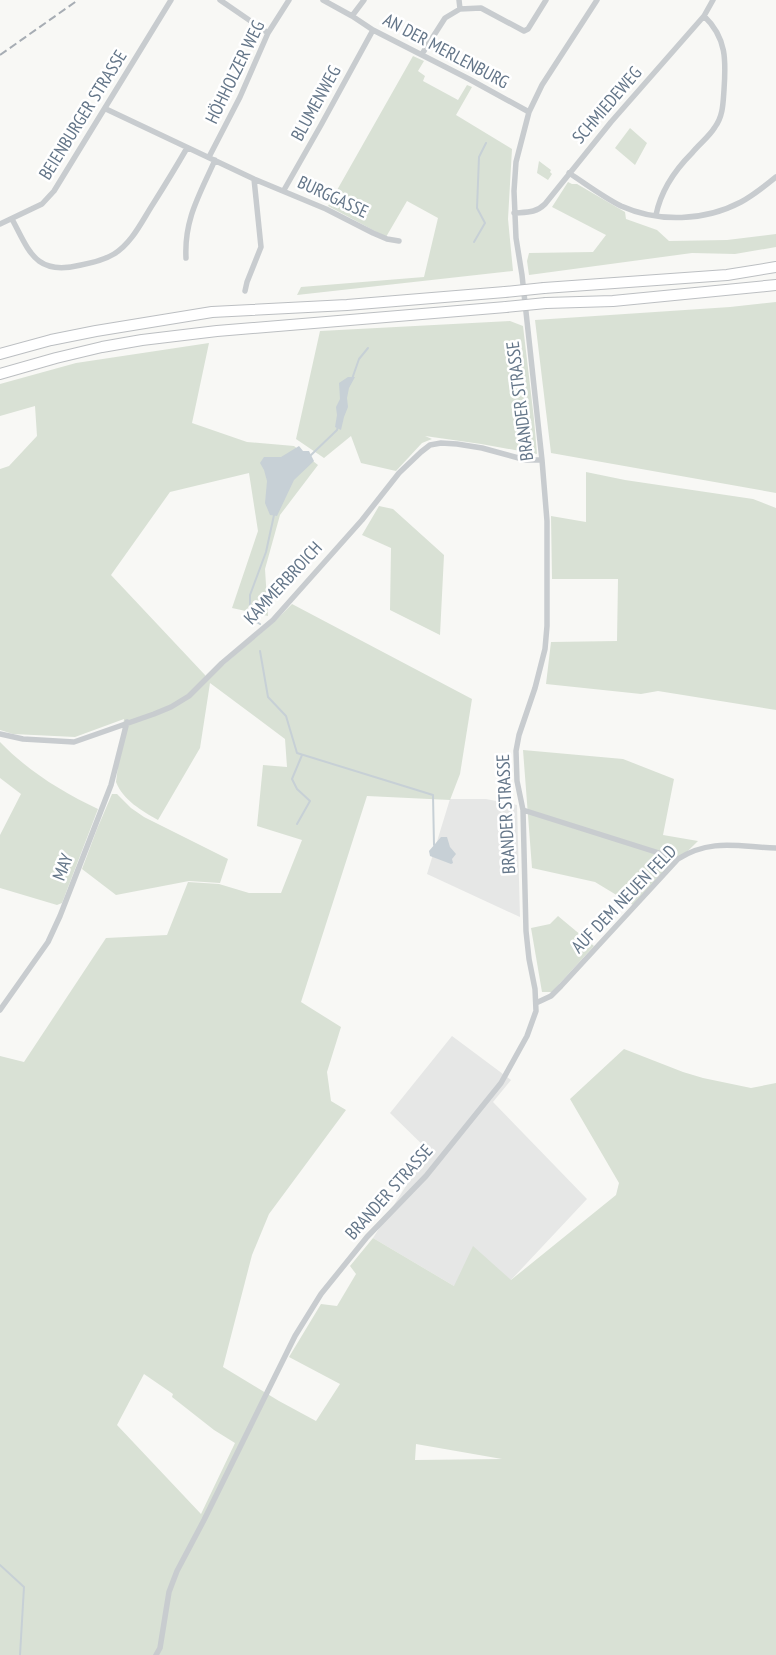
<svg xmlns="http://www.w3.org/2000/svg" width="776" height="1655" viewBox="0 0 776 1655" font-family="'PT Sans Narrow',sans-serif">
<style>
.built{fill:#e6e7e6}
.green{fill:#d9e1d5;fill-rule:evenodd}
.water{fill:#c7d0d6}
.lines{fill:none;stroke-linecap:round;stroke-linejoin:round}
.stream{stroke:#c7d0d6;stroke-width:2}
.motorway-casing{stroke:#bcbfc2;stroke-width:12}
.minor{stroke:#c8cccf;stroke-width:5.5}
.motorway{stroke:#fff;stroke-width:10}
.rail{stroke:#a7adb4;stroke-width:2;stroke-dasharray:8 4;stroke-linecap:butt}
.motorway-bridge-casing{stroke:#bcbfc2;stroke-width:12;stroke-linecap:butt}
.motorway-bridge{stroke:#fff;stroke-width:10}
.labels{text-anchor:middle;stroke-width:5;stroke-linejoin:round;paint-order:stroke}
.street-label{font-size:18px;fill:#647689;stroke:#fff}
</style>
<rect width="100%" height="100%" fill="#f8f8f5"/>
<path class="built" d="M450,799H486L517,805L520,917L427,874Z
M452,1036L511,1080L493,1102L587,1199L511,1280L454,1286L373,1238L411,1178L433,1155L390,1113Z"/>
<path class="green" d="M413,56L424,61L418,71L425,76L423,81L458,100L467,85L472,87L456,115L512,149L508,219L513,271L297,295L301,287L424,277L438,218L407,201L386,237L328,206Z
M630,128L647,143L635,165L615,148Z
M539,161L551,170L550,172L552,174L548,180L537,173Z
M568,182L572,184H577L625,212L626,219L657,230L669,241L727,240L776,234V247L735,254L692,253L529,275L527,261L529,253L593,252L606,235L552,207Z
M776,302V493L551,453L535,320L730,307Z
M510,321L523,326L534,419L537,454L481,444L425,436L432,439L422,443L396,471L361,463L351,436L324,458L296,439L320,331Z
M209,343L192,423L247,442L294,446L318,465L280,515L265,569L268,616L232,608L258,531L249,473L170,492L111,575L205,675L207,679L274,622L292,604L472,699L460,774L450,800L367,796L301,1002L341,1027L327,1072L331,1101L346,1110L269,1214L252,1255L223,1367L279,1401L316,1421L340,1384L289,1357L321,1304L337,1306L356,1274L350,1266L373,1238L454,1286L473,1246L511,1280L616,1195L619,1183L570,1099L624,1049L683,1072L703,1078L751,1088L776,1083V1655H0V1056L24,1062L106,938L167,935L188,882L219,884L249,893H281L302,840L257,826L263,765L287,767L285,739L210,683L200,748L158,820C142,811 123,800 116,782L124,719L75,737L13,734L0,730V469L9,466L37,436L35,406L0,416V384L76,363ZM144,1374L173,1394L172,1397L214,1430L235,1443L201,1514L117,1425ZM416,1444L502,1459H503L415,1460Z
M586,472L625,480L753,499L776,508V710L658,691L641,694L546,684L551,642L617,641L618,579H552L551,516L586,522Z
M379,506L393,509L444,555L440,635L390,610L391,548L362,535Z
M0,742C28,771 62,792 98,809L62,903L57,905L0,888V835L21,794L0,778Z
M523,750L623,759L674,779L663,835L698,841L633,905L595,882L532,868Z
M112,794H117L131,808L144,817L228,859L220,883L189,881L116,895L82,869L97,829Z
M558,916L594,946L552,992H542L531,928L550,924Z"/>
<path class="water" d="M348,377H355L349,388L347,398L348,407L344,417L341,430L335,427L337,415L336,407L340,399L339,383Z
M299,446L303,451H309L314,461L294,480L277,516L270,515L265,503L267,481L264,470L260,463L264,457H281Z
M441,837H447L450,847L456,854L452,859L453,863L451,864L430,856L429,851Z"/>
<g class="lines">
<path class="stream" d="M474,242L485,223L477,208L479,157L486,143
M352,379L359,359L368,348
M311,455L337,430L338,426
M260,624L250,618V595L266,552L274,515
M260,651L268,697L286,716L297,753L433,795L434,845
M297,824L310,801L297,789L292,779L302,755
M0,1565L24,1587L20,1655"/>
<g class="motorway-casing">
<path id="motorway" d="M544,288L727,275L776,267
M546,303L613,301L776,285
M0,354L51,340L96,331L212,312L347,305L505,292
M0,374L56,358L102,347L142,340L217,331L506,307"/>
</g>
<path class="minor" d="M220,0L268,33
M323,0L352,16L373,30L469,79L529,112
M459,0L460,9
M352,16L364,0
M422,54L445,18L460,9L481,8L524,31L528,29L546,0
M106,109L254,179L326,209L373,233L387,239L399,241
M209,157L240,97L268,33L289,0
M569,173C586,184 603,197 621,206C659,223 705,221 741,202C754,195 765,186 776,177
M284,190L321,125L373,30
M514,213C527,212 536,213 545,204L611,122L704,16L713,0
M656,215C661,190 674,171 692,153C699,144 709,137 715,127C723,116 723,104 724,90C726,61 727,38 704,16
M12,219C30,253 36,276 81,265C92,263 104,260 114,254C132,243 142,221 153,204C165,185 176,167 187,148
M0,224L42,204L54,191L171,0
M186,258C184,219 200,194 215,160
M245,291L247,282L261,247L254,179
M0,734L23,739L74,742L154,714L171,707L189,696L222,663L273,620L362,520L399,473L421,452L430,445L441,443L457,444L482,448L526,460H542
M523,810L678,859
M536,1003L551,996L561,986L678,859C711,838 739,847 776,848
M0,1010L48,942L60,916L111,785L127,722
M156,1655L160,1648L169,1592L177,1571L204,1520L295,1336L321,1294L367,1237L426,1176L501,1083L527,1036L536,1011L535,989L529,959L526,931L523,810L517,781L516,751L519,735L535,688L545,649L547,626V521L542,460L522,275L516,238L514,191L516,162L529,112L542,85L597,0"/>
<use href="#motorway" class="motorway"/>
<path class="rail" d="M0,55L78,0"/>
<g class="motorway-bridge-casing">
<path id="motorway-bridge" d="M505,292L544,288
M506,307L546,303"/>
</g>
<use href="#motorway-bridge" class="motorway-bridge"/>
</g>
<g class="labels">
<g class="street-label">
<text transform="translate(446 51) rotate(28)" y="6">AN DER MERLENBURG</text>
<text transform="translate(235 72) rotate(-64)" y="6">HÖHHOLZER WEG</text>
<text transform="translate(316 103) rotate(-61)" y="6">BLUMENWEG</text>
<text transform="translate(607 105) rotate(-49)" y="6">SCHMIEDEWEG</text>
<text transform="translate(83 115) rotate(-58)" y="6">BEIENBURGER STRASSE</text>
<text transform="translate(333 197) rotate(25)" y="6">BURGGASSE</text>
<text transform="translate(520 401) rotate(-97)" y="6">BRANDER STRASSE</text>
<text transform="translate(283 583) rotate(-47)" y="6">KAMMERBROICH</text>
<text transform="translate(506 814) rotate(-93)" y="6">BRANDER STRASSE</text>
<text transform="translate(63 867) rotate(-69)" y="6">MAY</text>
<text transform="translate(624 899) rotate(-46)" y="6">AUF DEM NEUEN FELD</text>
<text transform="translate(389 1192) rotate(-48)" y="6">BRANDER STRASSE</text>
</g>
</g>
</svg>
